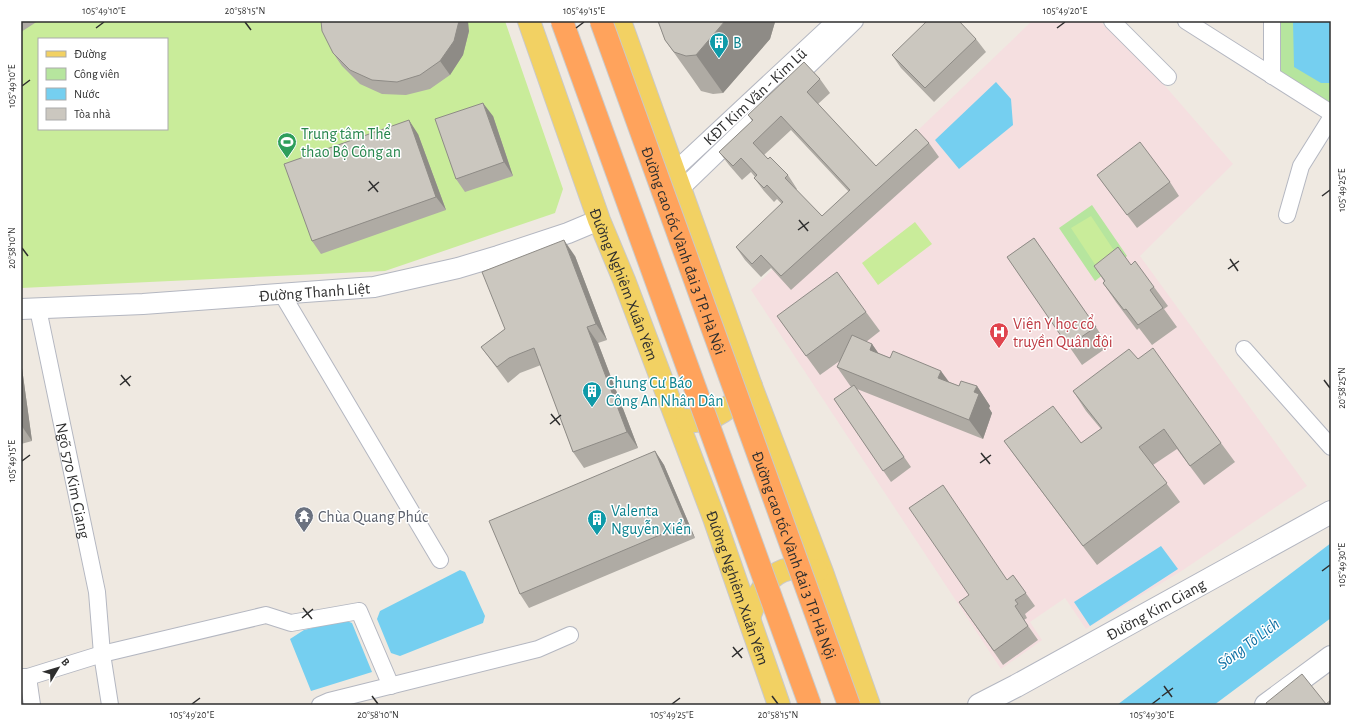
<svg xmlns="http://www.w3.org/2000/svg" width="1352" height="726" viewBox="0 0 1352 726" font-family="'Alegreya Sans',sans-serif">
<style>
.medical{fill:#f5dfe0}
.green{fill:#b6e59e}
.pitch{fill:#c9ec9a;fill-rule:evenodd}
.water{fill:#75cff0}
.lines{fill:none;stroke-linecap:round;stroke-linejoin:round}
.minor-casing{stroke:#b4b7c1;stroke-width:18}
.tertiary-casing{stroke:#b4b7c1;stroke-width:22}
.secondary-casing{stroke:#b4b7c1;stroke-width:24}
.primary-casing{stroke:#c9c9c9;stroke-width:24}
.minor{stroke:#fff;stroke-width:16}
.tertiary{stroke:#fff;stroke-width:20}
.secondary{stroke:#fff;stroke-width:22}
.primary{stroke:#f2d163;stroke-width:22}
.motorway-bridge-casing{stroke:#c9c9c9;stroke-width:24;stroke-linecap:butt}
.motorway-bridge{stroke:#ffa35c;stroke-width:22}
.wall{fill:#afaba4;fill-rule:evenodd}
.shaded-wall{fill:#8e8b86}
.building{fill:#cbc7bf;stroke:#8e8b86;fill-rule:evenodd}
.ticks{fill:none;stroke:#2e2e2e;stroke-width:1.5}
.labels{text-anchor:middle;stroke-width:3;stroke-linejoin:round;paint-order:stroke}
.culture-label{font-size:16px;fill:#0d838f;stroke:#fff;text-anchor:start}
.street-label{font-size:16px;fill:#2e2e2e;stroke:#fff}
.leisure-label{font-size:16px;fill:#27864d;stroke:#fff;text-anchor:start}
.health-label{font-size:16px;fill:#be3a42;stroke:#fff;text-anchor:start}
.worship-label{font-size:16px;fill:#5b616d;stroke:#fff;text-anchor:start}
.water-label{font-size:17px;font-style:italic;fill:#0d6fa3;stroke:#fff}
.neatline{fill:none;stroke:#2e2e2e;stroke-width:1.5}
.ticks-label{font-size:10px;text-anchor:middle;fill:#2e2e2e}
</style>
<rect width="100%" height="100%" fill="#efe9e1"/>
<path class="medical" d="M1032,21H1100L1166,87L1233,164L1140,256L1307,486L1183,570L1086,629L1065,598L1030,622L1042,640L1001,669L751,290Z"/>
<path class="green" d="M1278,21H1331V103L1277,71Z
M1092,205L1127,256L1095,281L1059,228Z"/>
<path class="pitch" d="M21,21H505L563,189L555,213L385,271L21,288ZM39,39H167V129H39Z
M1091,216L1117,255L1098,269L1071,228Z
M915,222L932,244L878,285L862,263Z"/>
<path class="water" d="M1293,21H1331L1330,83H1321L1294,67Z
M996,82L1011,99L1013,125L959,169L935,140Z
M1331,543V618L1214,705H1117Z
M1161,546L1178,569L1090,626L1074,602Z
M460,570L465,572L485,616L483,623L400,656L391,653L377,619L380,611Z
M344,620L352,623L372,672L311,691L290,639L304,630Z"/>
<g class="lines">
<g class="minor-casing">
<g id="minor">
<path d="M1112,21L1168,77"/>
<path d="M1186,21L1331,113"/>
<path d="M1272,76V21"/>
<path d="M792,82L855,21"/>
<path id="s1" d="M674,171L835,21"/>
<path d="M680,190L767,106"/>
<path d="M1287,215L1301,166L1331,118"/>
<path d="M282,294L440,560"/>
<path id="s2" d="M38,309L97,592L102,654L110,705"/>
<path d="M1244,349L1331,447"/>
<path d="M21,677H28L102,654L266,615L291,623L359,611L391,686"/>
<path d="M28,677L32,705"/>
<path d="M320,705L329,701L538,649L570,635"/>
</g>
</g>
<g class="tertiary-casing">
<g id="tertiary">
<path id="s3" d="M21,309L143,304L374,287L458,268L498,256L568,233L599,220"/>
</g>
</g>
<g class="secondary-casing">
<g id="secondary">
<path id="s4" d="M979,705L1016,686L1331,512"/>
<path d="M1266,705L1331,657"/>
</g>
</g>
<g class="primary-casing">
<g id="primary">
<path id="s5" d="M529,21L599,220L624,280L714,518L779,705"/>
<path d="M620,21L751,386L822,572L869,705"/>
<path d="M687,420C712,426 735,403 751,386"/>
<path d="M749,618C755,600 767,573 789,569C797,567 808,570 817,571"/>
</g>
</g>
<use href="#minor" class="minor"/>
<use href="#tertiary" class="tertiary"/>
<use href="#secondary" class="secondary"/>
<use href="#primary" class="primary"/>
<g class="motorway-bridge-casing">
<g id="motorway-bridge">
<path d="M562,21L810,705"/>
<path id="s6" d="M601,21L849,705"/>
</g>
</g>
<use href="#motorway-bridge" class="motorway-bridge"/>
</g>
<path class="wall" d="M21,21H38L21,32Z
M658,21H775V22L770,39L723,93L713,94L701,91L692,78L665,40Z
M469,31L463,55L450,75L430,89L406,95L382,94L360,84L342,66L333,53Z
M976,39L986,52L934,102L901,68L892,55Z
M820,79L830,93L818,104L876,166L929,143L939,157L791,290L771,268L761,277L745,260L736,247L782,204L777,199L774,202L764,191L754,178L755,177L751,172L742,180L729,165L719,152L752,121L748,115ZM791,130L849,192L822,216L796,190L797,189L788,175L768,159L764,155Z
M493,116L513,176L465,192L456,179Z
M418,134L446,210L321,254L312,241Z
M1097,175L1170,182L1179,196L1137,228Z
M1034,238L1109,346L1082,365L1007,257Z
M575,256L607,340L598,343L638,448L584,468L573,452L541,365L520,373L508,383L481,347L505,329Z
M1131,265L1154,287L1168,306L1164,309L1177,327L1152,345L1139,328L1137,330L1116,302L1103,283L1104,281L1094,266Z
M866,312L880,331L866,342L872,344L878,353L959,386H977L990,406L989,408L992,413L983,439L857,389L911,467L891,482L834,399L851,387L837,367L841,360L820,375L777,316Z
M1138,359L1221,443L1235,462L1204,485L1177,449L1153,465L1180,502L1097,565L1018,460L1004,441L1081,443L1101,429L1086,411L1073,391Z
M21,361L32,441L21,444Z
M655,451L664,465L695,538L529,608L520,594Z
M1013,575L1035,606L1025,614L1027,618L1024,620L1038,640L1003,665L959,602L1007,580Z"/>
<path class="shaded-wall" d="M459,21H468L469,31L463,55L450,75L440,61Z
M725,21H775V22L770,39L723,93L696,55Z
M483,103L493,116L513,176L504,162Z
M409,120L418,134L446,210L436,197Z
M564,240L575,256L607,340L596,324Z
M587,327L598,343L638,448L627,432Z
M872,344L886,364L870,350Z
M21,361L32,441L21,425Z
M941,371L955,390L938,378Z
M977,386L990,406L989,408L992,413L983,439L969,420L974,392Z
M655,451L664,465L695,538L686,524Z"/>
<path class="building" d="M321,21H459L454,41L440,61L420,75L397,82L372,80L350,70L333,53L322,31Z
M658,21H725L696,55L686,56L674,52L665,40Z
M927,21H959L976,39L925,88L892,55Z
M804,62L820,79L807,92L876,166L916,129L929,143L781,276L761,255L752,264L736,247L783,202L767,185L764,188L754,178L757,175L741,158L733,166L719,152L753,120L748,115ZM781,116L850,190L822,216L785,178L788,175L770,157L768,159L753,143Z
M483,103L504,162L456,179L435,119Z
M409,120L436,197L312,241L284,164Z
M1140,142L1170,182L1127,215L1097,175Z
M1034,238L1096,327L1068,346L1007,257Z
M564,240L596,324L587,327L627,432L573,452L534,348L509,358L497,367L481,347L505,329L482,272Z
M1118,247L1131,265L1135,261L1154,287L1150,290L1163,308L1138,325L1126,309L1124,310L1103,283L1105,281L1094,266Z
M837,272L866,312L806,356L777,316Z
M852,335L872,344L870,350L890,358L893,351L941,371L938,378L959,386L961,381L977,386L974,392L979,394L969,420L837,367Z
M1153,348L1221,443L1190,466L1164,429L1139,447L1167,483L1083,546L1004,441L1053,406L1081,443L1102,428L1073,391L1129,349L1138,359Z
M854,385L904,457L883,471L834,399Z
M655,451L686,524L520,594L489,521Z
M943,485L1007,580L1013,575L1026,593L1015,600L1018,604L1015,606L1028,626L994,651L959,602L969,595L909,508Z
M1302,674L1326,704L1331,700V705H1267L1266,703Z"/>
<path class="ticks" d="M245,22L251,30M96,28L104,22M576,28L584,22M1057,28L1065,22M22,86L30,80M369,181L378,192M368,191L379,182M1322,196L1330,190M799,220L808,231M798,230L809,222M22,248L28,256M1230,259L1238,271M1228,269L1239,261M121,375L130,386M1324,380L1330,388M120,385L131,376M551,414L560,425M550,424L561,415M981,453L990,464M22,461L30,455M980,463L991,455M1322,571L1330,565M303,608L312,619M302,618L313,609M733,647L742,658M732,657L743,648M1164,686L1172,697M372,696L378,704M772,696L778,704M1162,696L1173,688M192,704L200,698M672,704L680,698M1152,704L1160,698"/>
<defs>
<g id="building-pin" transform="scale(1)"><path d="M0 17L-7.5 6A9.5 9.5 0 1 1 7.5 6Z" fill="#0f9aa8" stroke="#fff"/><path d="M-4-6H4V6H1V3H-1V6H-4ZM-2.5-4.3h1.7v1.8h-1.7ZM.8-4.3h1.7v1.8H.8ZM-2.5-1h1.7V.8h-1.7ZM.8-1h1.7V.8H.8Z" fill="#fff"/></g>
<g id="stadium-pin" transform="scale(1)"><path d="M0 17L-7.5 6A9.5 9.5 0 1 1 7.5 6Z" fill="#2e9e5b" stroke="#fff"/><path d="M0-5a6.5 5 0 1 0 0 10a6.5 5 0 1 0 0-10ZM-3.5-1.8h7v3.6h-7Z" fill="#fff"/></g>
<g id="hospital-pin" transform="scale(1)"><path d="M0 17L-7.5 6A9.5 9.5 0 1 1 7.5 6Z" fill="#e0444e" stroke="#fff"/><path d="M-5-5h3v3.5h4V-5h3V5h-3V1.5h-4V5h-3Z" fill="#fff"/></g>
<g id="temple-pin" transform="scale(1)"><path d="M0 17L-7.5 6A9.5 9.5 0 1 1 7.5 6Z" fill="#6b7280" stroke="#fff"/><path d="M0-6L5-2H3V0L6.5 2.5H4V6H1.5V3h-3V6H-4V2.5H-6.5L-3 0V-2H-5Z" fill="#fff"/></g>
</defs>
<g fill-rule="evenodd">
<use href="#building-pin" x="719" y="42"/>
<use href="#stadium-pin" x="287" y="142"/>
<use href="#hospital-pin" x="999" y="332"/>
<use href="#building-pin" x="592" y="391"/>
<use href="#temple-pin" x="304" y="516"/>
<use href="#building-pin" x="597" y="519"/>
</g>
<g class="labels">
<g class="culture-label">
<text x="733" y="48">B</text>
<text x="606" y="388">Chung Cư Báo<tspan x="606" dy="18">Công An Nhân Dân</tspan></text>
<text x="611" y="516">Valenta<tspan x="611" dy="18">Nguyễn Xiển</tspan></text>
</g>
<g class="street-label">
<text dy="6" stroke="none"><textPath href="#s1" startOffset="110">KĐT Kim Văn - Kim Lũ</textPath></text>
<text dy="6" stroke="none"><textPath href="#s6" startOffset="244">Đường cao tốc Vành đai 3 TP. Hà Nội</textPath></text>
<text dy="6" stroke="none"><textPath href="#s5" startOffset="280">Đường Nghiêm Xuân Yêm</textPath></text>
<text dy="6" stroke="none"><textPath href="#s3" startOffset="294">Đường Thanh Liệt</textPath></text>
<text dy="6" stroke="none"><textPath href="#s2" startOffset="175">Ngõ 570 Kim Giang</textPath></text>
<text dy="6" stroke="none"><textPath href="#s6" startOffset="568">Đường cao tốc Vành đai 3 TP. Hà Nội</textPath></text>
<text dy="6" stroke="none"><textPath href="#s5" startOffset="604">Đường Nghiêm Xuân Yêm</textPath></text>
<text dy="6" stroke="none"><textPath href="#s4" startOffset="201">Đường Kim Giang</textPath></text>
</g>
<g class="leisure-label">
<text x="301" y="139">Trung tâm Thể<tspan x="301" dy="18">thao Bộ Công an</tspan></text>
</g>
<g class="health-label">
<text x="1013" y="329">Viện Y học cổ<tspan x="1013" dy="18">truyền Quân đội</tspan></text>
</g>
<g class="worship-label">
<text x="318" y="522">Chùa Quang Phúc</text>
</g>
<g class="water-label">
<text transform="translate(1248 643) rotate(-37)" y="6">Sông Tô Lịch</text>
</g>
</g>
<rect width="1352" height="726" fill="none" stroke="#ffffff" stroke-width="44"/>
<rect x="38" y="38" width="130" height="92" fill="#ffffff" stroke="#ababab"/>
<rect x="46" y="51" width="20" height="6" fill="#f2d163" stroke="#ababab"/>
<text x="74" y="58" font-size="12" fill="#2e2e2e">Đường</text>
<rect x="46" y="68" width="20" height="12" fill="#b6e59e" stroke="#ababab"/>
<text x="74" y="78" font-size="12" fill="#2e2e2e">Công viên</text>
<rect x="46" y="88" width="20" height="12" fill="#75cff0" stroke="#ababab"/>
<text x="74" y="98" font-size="12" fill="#2e2e2e">Nước</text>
<rect x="46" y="108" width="20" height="12" fill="#cbc7bf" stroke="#ababab"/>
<text x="74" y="118" font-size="12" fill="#2e2e2e">Tòa nhà</text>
<g transform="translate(58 668) rotate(52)" stroke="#ffffff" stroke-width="3" paint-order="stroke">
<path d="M0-3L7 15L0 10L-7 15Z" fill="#2e2e2e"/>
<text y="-6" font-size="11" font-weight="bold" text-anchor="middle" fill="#2e2e2e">B</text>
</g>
<rect x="22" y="22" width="1308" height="682" class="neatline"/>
<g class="ticks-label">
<text x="104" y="14">105°49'10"E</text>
<text x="245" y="14">20°58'15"N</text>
<text x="584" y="14">105°49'15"E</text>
<text x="1065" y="14">105°49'20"E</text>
<text transform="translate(11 86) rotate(-90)" y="4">105°49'10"E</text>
<text transform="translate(1341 190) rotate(-90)" y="4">105°49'25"E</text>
<text transform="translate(11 248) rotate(-90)" y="4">20°58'10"N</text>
<text transform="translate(1341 388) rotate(-90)" y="4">20°58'25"N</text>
<text transform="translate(11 461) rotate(-90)" y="4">105°49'15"E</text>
<text transform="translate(1341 565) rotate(-90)" y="4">105°49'30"E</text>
<text x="192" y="718">105°49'20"E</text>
<text x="378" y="718">20°58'10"N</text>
<text x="672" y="718">105°49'25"E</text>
<text x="778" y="718">20°58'15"N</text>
<text x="1152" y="718">105°49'30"E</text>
</g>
</svg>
